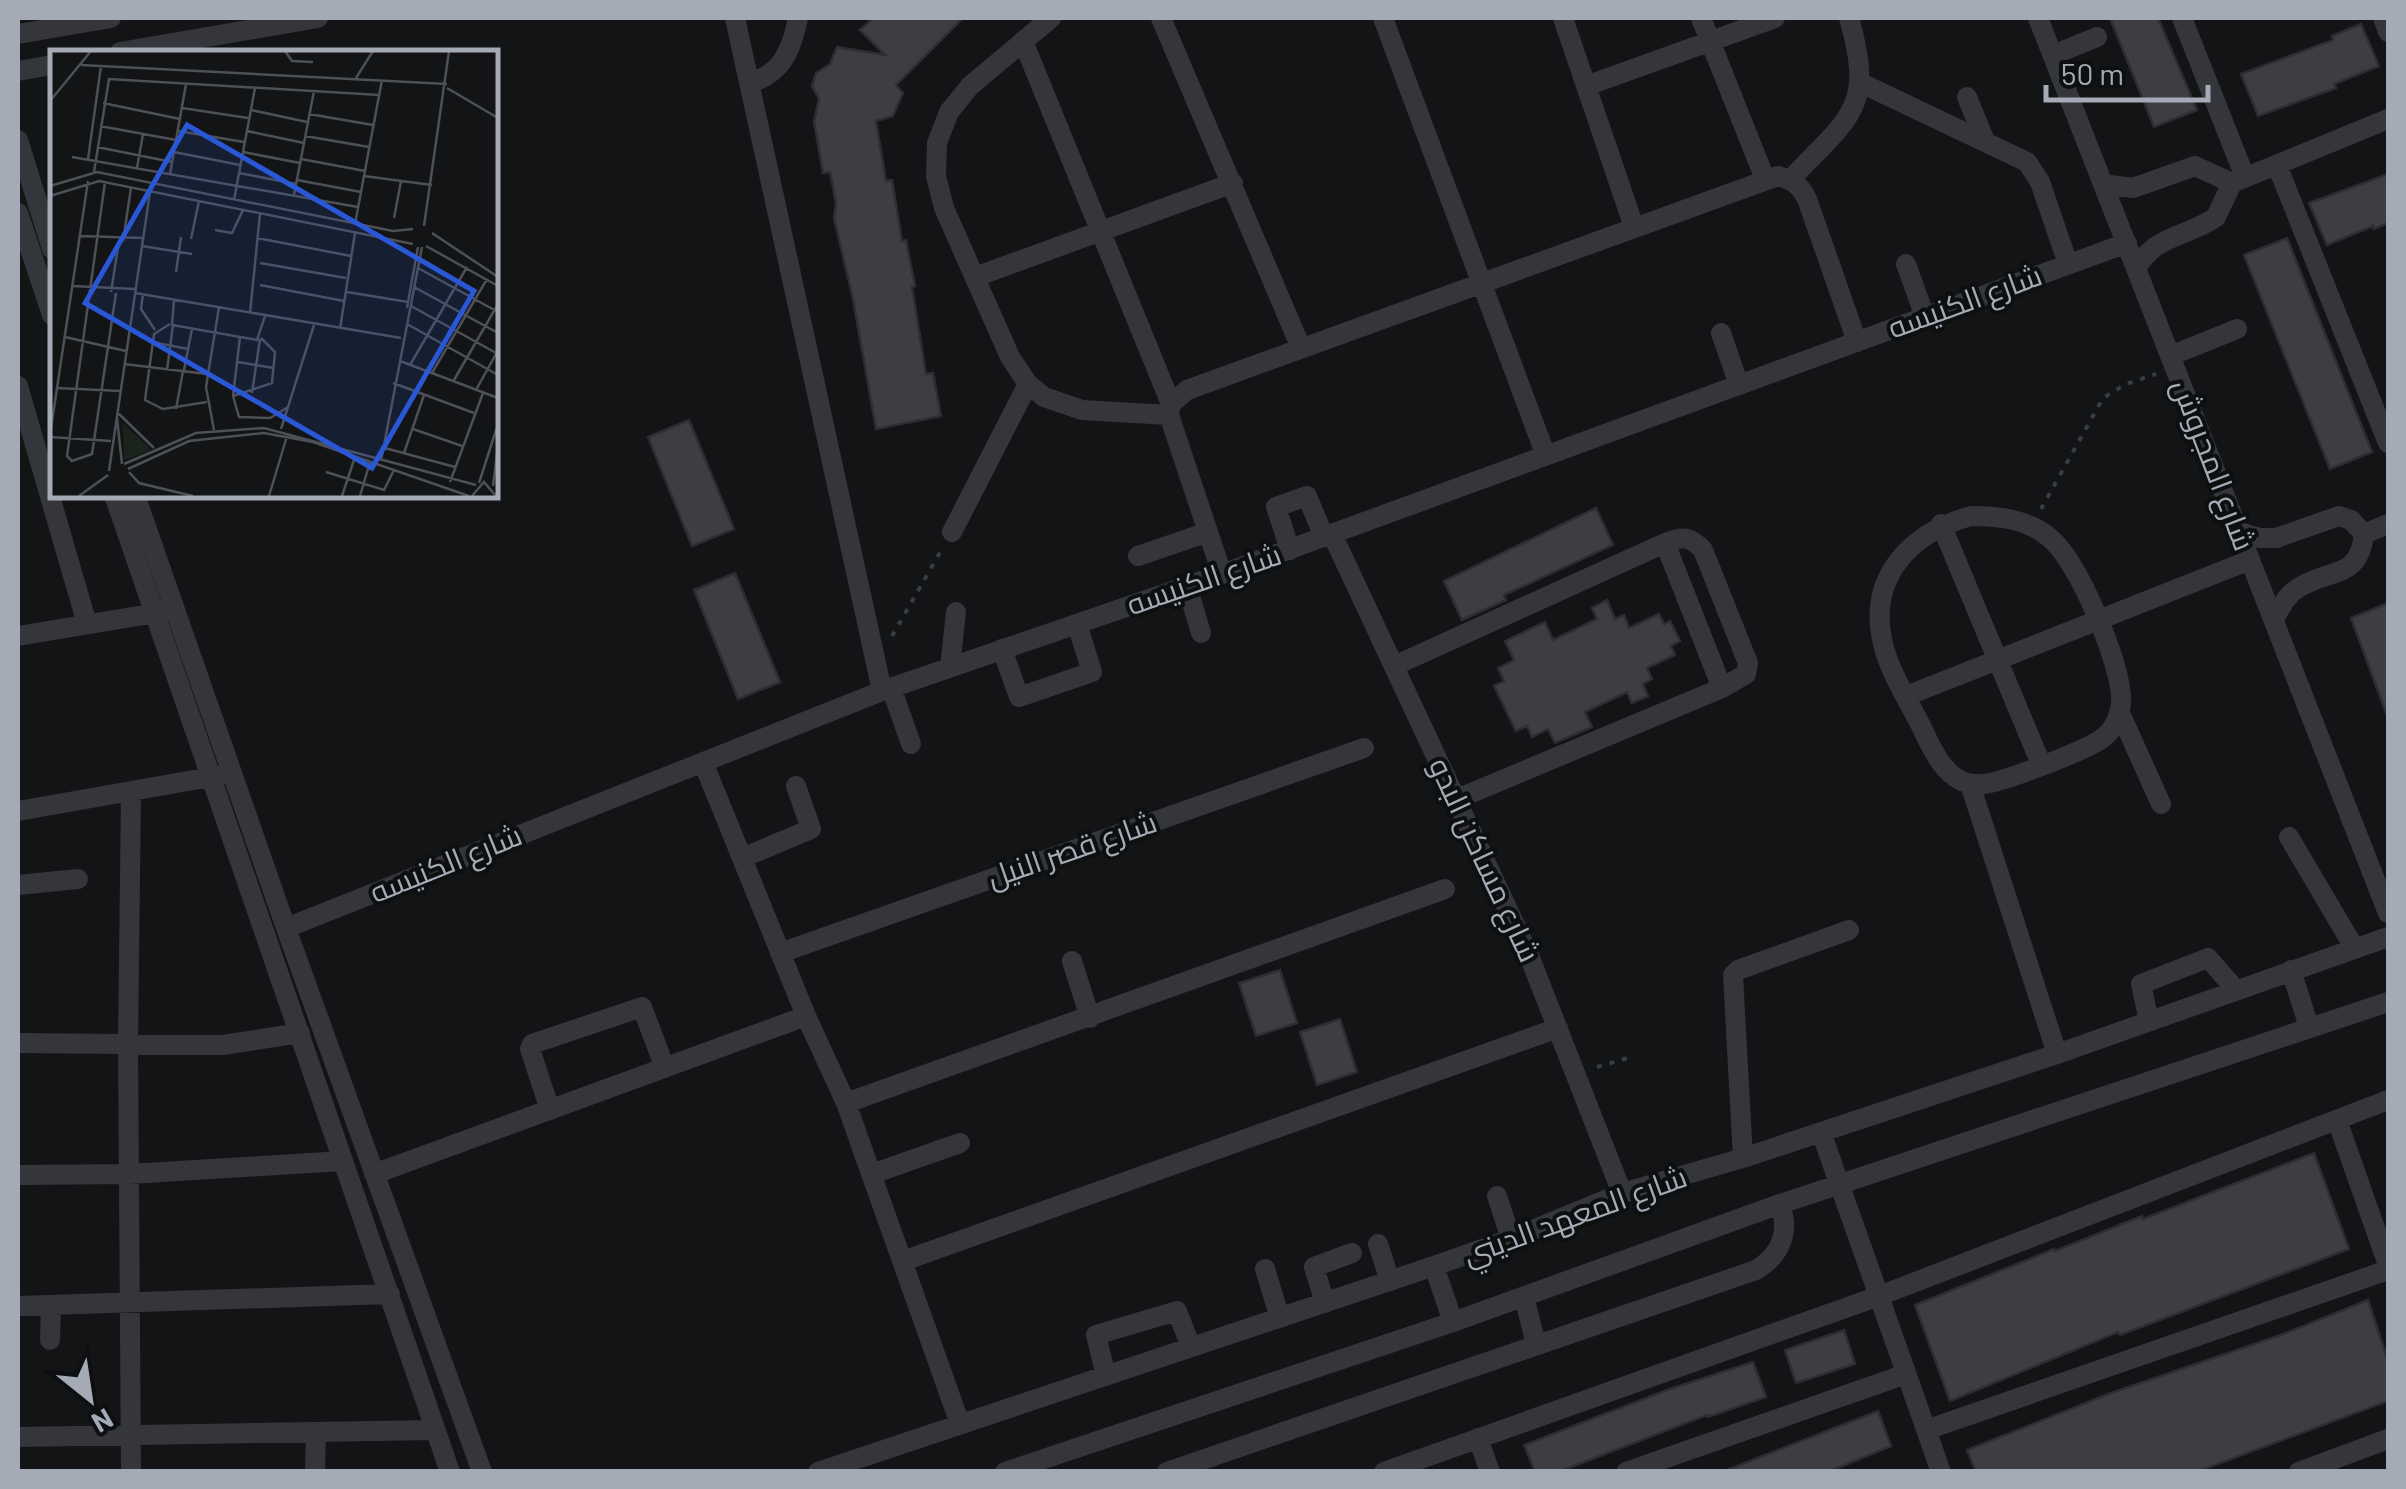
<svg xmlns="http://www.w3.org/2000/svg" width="2406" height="1489" viewBox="0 0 2406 1489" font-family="Barlow,Cairo,sans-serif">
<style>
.building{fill:#3d3e43;stroke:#2d2d32;stroke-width:2.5}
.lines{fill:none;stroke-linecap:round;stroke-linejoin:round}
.path{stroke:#3a3d42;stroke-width:4;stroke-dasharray:5 8;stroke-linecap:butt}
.minor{stroke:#34363b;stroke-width:20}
.labels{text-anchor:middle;stroke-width:8;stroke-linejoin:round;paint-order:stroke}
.street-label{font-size:30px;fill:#a4abb7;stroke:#0e0f10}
.inset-road{fill:none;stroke:#4d5056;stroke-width:2.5}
.view{fill:#2a57d5;fill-opacity:0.15;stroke:#2a57d5;stroke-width:5}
.inset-edge{fill:none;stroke:#a4abb7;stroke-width:5}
</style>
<rect width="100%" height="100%" fill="#131415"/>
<path class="building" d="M873,18H963L896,85L903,93L893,116L876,121L886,181L892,180L902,241L906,240L915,286L912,287L926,374L933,373L941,416L876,429L853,299L834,218L836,203L830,172L823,173L814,121L819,99L812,86L816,73L830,64L837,47L885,55L860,30Z
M2110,18H2158L2197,110L2154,127Z
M2361,24L2379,66L2334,84L2336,88L2258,116L2241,74L2333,40L2332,36Z
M2388,174V223L2374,229L2373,226L2327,245L2309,203Z
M2287,238L2372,452L2330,469L2244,255Z
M689,420L734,529L692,546L648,437Z
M1596,508L1613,545L1504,595L1506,600L1462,620L1444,581Z
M735,573L780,682L738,699L694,590Z
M1607,600L1615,619L1624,615L1629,628L1659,614L1664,624L1670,621L1680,641L1671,646L1675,655L1647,668L1652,679L1643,684L1648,696L1632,703L1627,692L1585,712L1592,727L1555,743L1548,729L1532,737L1527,726L1516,731L1494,686L1504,681L1498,668L1514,660L1505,641L1545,622L1553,640L1597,619L1592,608Z
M2388,603V718L2351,618Z
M1280,970L1297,1023L1256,1036L1239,983Z
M1340,1019L1357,1072L1317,1085L1300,1032Z
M2314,1153L2349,1249L2120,1335L2118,1332L1950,1401L1915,1305L2054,1249L2055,1251L2142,1216L2143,1219Z
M2368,1300L2388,1361V1401L2196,1472H1976L1967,1450L2111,1393L2281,1335Z
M1844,1330L1855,1364L1796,1383L1785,1350Z
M1753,1362L1766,1397L1708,1417L1707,1415L1558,1472H1535L1524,1445L1667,1390Z
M1878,1411L1891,1446L1828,1472H1722Z"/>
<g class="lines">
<path class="path" d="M2041,509L2103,398L2126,384L2156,374
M892,636L942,549
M1597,1067L1631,1057"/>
<path class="minor" d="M735,18L882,691
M1051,18L970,86L949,112L937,143L936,176L944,208L1010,357L1028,384L1044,397L1082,410L1169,415
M1161,18L1301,348
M1383,18L1546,456
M1563,18L1634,227
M1701,18L1765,179
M2038,18L2388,913
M2182,18L2245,177
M2383,18L2388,32
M18,34L111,18
M1023,41L1171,404
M120,52L318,18
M2053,55L2097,37
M18,71L52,65
M749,83C783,74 792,48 798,18
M1861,83L2027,162L2040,182L2068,264
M1586,86L1775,18
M1967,97L1985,141
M18,140L52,249
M2277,165L2388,443
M1791,179C1850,116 1875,109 1849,18
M2103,184L2133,188L2195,166L2232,183
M18,213L52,315
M1906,264L1925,317
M2136,268C2158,233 2186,238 2216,217L2232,183L2388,119
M975,277L1233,183
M1721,333L1739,385
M2170,356L2237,329
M18,386L87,624
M114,495L450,1472
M135,495L286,928L482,1472
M1971,516C2000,516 2027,519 2050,538C2078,561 2119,659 2121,696C2122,711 2116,727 2104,737C2090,749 2004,782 1984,784C1976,785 1969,784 1962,781C1939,771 1929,741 1918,720C1906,697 1889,670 1883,644C1867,576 1911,533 1971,516Z
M1941,524L2041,764
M952,532L1028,384
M2240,532L2260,538H2276L2339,516L2351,520L2364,534
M1332,534L1528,953L1622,1193
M2364,534L2388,524
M1665,543L1722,688
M1290,550L1276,507L1307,496L1324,537
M1138,556L1208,532
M1222,574L1169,415L1171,404L1187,390L1778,176C1793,180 1800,185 1807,199L1857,342
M1187,586L1201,633
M2274,619C2281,607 2287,594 2300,587C2332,568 2359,579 2364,534
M18,636L168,611
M1002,649L1019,697L1092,672L1077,624
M1394,666L1665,543C1683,536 1690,536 1703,550L1748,663L1746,674L1722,688L1457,799
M950,667L956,612
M891,687L911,744
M1906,696L2250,560
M2120,713L2161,804
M703,762L806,1016L846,1103L960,1424
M1970,784L2057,1054
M18,811L222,775
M2289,837L2355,949
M742,858L811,829L796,786
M18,885L78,879
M286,928L882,691L1222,574L2127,243
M780,953L1364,748
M1072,961L1090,1018
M2291,970L2309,1027
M2149,1021L2141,984L2208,958L2236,990
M18,1043L223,1045L300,1033
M846,1103L1445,889
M550,1110L530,1049L532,1044L642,1007L665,1068
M2337,1120L2388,1265
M1821,1132L1941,1472
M1743,1158L1733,975L1738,970L1849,930
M374,1174L806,1016
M872,1174L960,1143
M18,1175L129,1174L343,1161
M1497,1196L1511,1239
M1378,1244L1390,1281
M903,1261L1558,1028
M1434,1266L1453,1322
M1265,1269L1280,1318
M1524,1297L1536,1344
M1325,1303L1314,1267L1352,1253
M18,1306L390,1294
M50,1340L51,1305
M1106,1376L1096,1335L1177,1311L1191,1347
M1926,1430L2388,1270
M18,1437L435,1430
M1478,1438L1490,1472
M131,1472L128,1044L131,793
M315,1472L316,1433
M818,1472L1434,1266L1511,1239L1622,1193L1743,1158L2057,1054L2388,937
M1005,1472L1453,1322L1780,1204L2388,1002
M1167,1472L1756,1270C1781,1255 1790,1232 1780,1204
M1384,1472L1879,1296L2388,1100
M1626,1472L1906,1374
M2299,1472L2388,1439"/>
</g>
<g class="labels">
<g class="street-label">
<text transform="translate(1965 302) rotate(-20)" y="10">شارع الكنيسه</text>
<text transform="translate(2213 465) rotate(69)" y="10">شارع المجروش</text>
<text transform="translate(1204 580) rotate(-19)" y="10">شارع الكنيسه</text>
<text transform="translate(1072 850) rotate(-19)" y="10">شارع قصر النيل</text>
<text transform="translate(1484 860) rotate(65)" y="10">شارع مساكن البدو</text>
<text transform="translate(446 864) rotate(-22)" y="10">شارع الكنيسه</text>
<text transform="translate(1575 1216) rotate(-20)" y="10">شارع المعهد الديني</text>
</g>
</g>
<g transform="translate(50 50)">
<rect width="448" height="448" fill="#131415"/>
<path d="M73,374L98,396L100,401L74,410Z" fill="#1b241c"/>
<path class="inset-road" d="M235,1L242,11L263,12M31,15L397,34M306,28L323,1M397,38L448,68M0,51L41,1M53,53L130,69M132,58L198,68M201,60L257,72M259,64L323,75M50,76L126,90M128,81L194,92M197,81L254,93M255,86L319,97M47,97L122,112M124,102L190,115M193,102L250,113M22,107L308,157M38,109L51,16M251,109L315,121M87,118L93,84M44,122L59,29L329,45M189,123L246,134M120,124L136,34M314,126L382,135M247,130L311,142M55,132L17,406L22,411L42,404L66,243M0,136L47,122L343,181L363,179M244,145L264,41M0,146L49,131L363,194M184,150L205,38M344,168L351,131M305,174L332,30M374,176L399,1M165,180L182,183L193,160M382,183L448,227M30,186L93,188M207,188L301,206M141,189L149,151M73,191L81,138M92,196L142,204M376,196L448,236M210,213L296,228M368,218L448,262M126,222L131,187M210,235L294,251M22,236L85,239M364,237L448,283M61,242L69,191M297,242L358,252M85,243L351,288M93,244L91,259L105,280M124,250L122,275L207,290L215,266M361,256L448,304M357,258L368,197M200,263L210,164M120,274L104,284L95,350L113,359L157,352M357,274L448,325M290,279L305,183M15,287L76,301M190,287L183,346L189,367L220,368L238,357M102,292L138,299M350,311L448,348M188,312L224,318M74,314L157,324M360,315L417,217M117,320L123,275M134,320L142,279M382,323L437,229M404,330L448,254M343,333L424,363M7,338L70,341M426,340L446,304M202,343L210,289M183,346L222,333L225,302L211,288M126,359L133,321M67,362L104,398M67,368L72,414M231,379L264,275M363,379L412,396M164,380L156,337L169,257M0,385L38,131M0,387L61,391M331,397L405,417M354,403L374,345M331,411L372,197M74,414L146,383L214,378L426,435M78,419L139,391L214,383L263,392L419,446M59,421L100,142M79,422L89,433L143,446M276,422L334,440L344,420M400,432L433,343M429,433L448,374M443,436L448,396M29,446L58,425M219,446L237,386M292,446L305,407M310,446L320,412M422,446L434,432L446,446"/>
<path class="view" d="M137,75L424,241L322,418L35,253Z"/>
<rect width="448" height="448" class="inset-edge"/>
</g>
<rect width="2406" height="1489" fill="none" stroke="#a4abb7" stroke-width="40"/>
<g transform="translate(90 1399) rotate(150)" stroke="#0e0f10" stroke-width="8" paint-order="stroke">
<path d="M0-8L18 38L0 25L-18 38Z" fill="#a4abb7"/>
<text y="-15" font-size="28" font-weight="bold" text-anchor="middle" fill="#a4abb7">N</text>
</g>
<path d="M2046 85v15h162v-15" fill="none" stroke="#a4abb7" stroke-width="5"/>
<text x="2061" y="85" font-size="30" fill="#a4abb7" stroke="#0e0f10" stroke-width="8" paint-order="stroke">50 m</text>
</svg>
